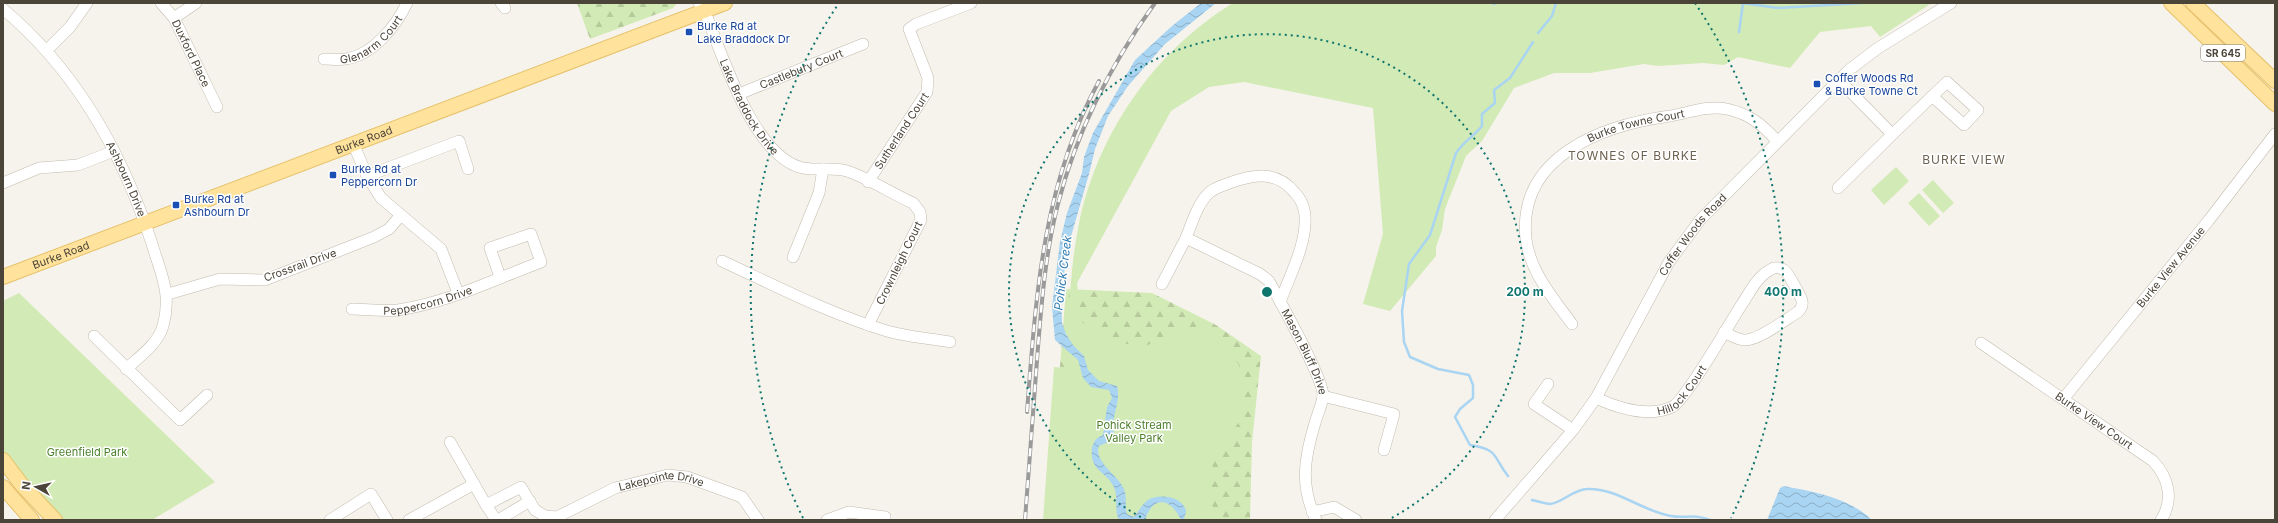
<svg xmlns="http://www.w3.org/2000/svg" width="2278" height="523" viewBox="0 0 2278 523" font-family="Inter,sans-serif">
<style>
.forest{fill:url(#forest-firs)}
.park{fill:#d2eab5}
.water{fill:url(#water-waves)}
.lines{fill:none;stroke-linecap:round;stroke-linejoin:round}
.stream{stroke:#a9d4f2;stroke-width:2.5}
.minor-casing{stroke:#c2bbae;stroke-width:12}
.major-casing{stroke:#e6c16a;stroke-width:16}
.minor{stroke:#fff;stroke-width:11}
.major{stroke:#ffe39c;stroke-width:14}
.rail-casing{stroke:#9a9a9a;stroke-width:4}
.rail{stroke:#fff;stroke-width:2.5;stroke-dasharray:8;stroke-linecap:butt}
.ring{fill:none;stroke:#0f766e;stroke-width:2;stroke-dasharray:2 4}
.transit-dot{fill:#1a4fb4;stroke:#fff;stroke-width:1.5}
.labels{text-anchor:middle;stroke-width:3;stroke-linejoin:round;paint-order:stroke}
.shield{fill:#fff;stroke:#817c74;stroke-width:1}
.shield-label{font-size:10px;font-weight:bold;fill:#4b4439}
.transit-label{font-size:11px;fill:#164399;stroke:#fff;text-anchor:start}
.street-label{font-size:11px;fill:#4b4439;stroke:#fff}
.park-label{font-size:11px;fill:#4a7f2a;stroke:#fff}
.neighbourhood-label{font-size:12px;letter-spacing:1px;fill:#6e6250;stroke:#fff}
.water-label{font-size:12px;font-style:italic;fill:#2e7ab2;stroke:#fff}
.centre{fill:#0f766e;stroke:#fff;stroke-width:2}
.ring-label{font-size:12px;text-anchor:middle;font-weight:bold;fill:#0f766e;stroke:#fff;stroke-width:3;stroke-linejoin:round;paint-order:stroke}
</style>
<defs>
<pattern id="forest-firs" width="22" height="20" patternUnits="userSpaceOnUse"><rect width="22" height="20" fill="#d2eab5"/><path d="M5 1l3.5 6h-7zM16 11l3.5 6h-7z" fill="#b6ca9c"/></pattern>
<pattern id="water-waves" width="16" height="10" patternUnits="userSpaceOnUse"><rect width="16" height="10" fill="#a9d4f2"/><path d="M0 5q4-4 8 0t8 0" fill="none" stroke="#8caec5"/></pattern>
</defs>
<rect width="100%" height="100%" fill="#f6f3ec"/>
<path class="forest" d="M577,3H677L673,8L590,39Z
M1066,289L1152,293L1216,325L1261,356L1252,442L1250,520H1048Z"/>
<path class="park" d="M1233,3H1932L1880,37L1871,26L1820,32L1790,68L1738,57L1724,65L1703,63L1658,66L1644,64L1590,73H1554L1514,88L1482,141L1466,156L1445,209L1442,230L1436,247V256L1390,311L1363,304L1383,234L1373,108L1244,82L1209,87L1171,111L1077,283L1082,322L1110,342L1145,346L1179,332L1205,327L1222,335L1243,373L1246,382L1238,423L1213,464L1208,494L1218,520H1043L1054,367L1066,368C1069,322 1069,275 1078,229C1095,137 1153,52 1233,3Z
M1896,167L1909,181L1884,205L1871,190Z
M1933,180L1954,203L1943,213L1922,190Z
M1919,193L1940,216L1929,226L1908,203Z
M19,293L215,482L152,520H62L3,455V301Z"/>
<path class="water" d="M1201,3H1216L1165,44L1128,86L1108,116L1095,149L1089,174L1068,247L1061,294L1062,323L1066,334L1073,345L1084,356L1088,370L1099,381L1117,386C1122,404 1108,420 1115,436L1113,440L1099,446C1093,460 1117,475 1123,487C1128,496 1124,505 1127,514L1134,517C1138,512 1143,503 1148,500C1158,493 1183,496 1186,511C1186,513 1184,517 1184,520H1181C1171,498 1153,495 1145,520H1119C1114,510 1118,500 1115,490C1109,471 1089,473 1092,448C1094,441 1096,438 1103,435L1107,407L1112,398L1109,390L1091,387L1083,378L1078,360L1055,340L1052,307L1060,242L1067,213L1082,173L1084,157L1093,133L1135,60L1172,26Z
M1784,486C1814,492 1850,498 1872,520H1767L1780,488Z"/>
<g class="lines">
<path class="stream" d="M1742,3L1778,8L1862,3
M1494,4L1495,3
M1739,32L1743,3
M1538,33L1552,16L1556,3
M1508,476C1492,456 1500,450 1470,445L1455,417L1460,409L1473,398V385L1469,375L1438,369L1410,357L1404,342L1402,311L1409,264L1430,235L1456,153C1463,142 1474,136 1482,126V114L1495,103L1494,90L1510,78L1533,42
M1532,500C1537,501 1545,504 1550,504C1562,503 1574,489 1587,489C1618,488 1641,511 1671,516C1685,519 1693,513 1710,520"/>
<g class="minor-casing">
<g id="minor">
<path id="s1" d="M161,3L174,18L217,107"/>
<path d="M501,3L505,8"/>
<path id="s2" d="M699,3L705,12C722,54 752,152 799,167C814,172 831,166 847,171C866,177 893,194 913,203L920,212L921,220L868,325"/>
<path id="s3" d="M3,9C76,70 123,154 152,244C161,274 172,294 163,326C158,344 139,357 126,369"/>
<path d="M174,18L196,3"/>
<path d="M47,50L70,27L87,3"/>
<path id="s4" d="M324,59C331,59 339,60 346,59C373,55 396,26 407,3"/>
<path d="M1838,79L1892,134"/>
<path id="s5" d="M739,94L863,44"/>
<path d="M353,143L367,176L381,198L441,249L458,293"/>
<path d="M367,176L459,141L468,169"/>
<path id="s6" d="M868,182L927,92L928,78L909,29L916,24L971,3"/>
<path d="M3,183L39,168L78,165L114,151"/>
<path d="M1838,188C1874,152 1910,117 1947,82L1978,110L1964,125L1932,96"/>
<path d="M793,257L819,193L823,169"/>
<path d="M722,261C776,286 830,314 887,331C907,337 929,338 950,342"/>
<path d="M1162,284L1186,238"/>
<path d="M168,294L220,279L265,280L374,237L389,229L400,216"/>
<path id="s7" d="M1280,302C1290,275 1307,244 1305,215C1304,206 1301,199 1295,193C1278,171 1256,174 1232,182C1225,185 1216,187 1210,192C1198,202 1192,223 1186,238L1260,274L1269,281C1279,300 1324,379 1323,396C1322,405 1317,415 1315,423C1304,459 1300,485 1316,520"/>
<path id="s8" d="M352,309C366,309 383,312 398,310C447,303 495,279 541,262L531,234L490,248L500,277"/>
<path id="s9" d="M1572,324C1553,298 1530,272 1526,239C1517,156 1603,125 1670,116C1688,113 1709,105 1727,109C1749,114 1762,124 1777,141"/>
<path d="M94,336L180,420L207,395"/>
<path id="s10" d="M1981,343L2153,461C2169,478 2174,500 2161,520"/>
<path d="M1548,384L1534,404L1573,430"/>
<path d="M1323,396L1394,414L1384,450"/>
<path id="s11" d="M1596,398C1618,408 1648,418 1672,407C1685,401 1731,321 1742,304C1750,292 1757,277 1770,270C1774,267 1780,267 1784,270C1788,272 1801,297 1802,301C1803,306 1801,309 1798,312C1785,320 1759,340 1745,340C1737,340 1731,335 1724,332"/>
<path id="s12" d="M2064,398L2209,220L2275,134"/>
<path id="s13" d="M450,442L486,505L521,487L535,510L545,516L557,517L615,488L668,475L687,477L742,497L758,520"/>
<path d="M486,505L496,520"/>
<path d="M1312,512L1334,507L1356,520"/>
<path d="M330,520L371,494L387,520"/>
<path d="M409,520L474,484"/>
<path d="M498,520L530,501"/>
<path d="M827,520L849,512L885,517V520"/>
<path id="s14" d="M1495,520L1573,430L1596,398L1669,262L1700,220L1849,70L1878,48L1951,3"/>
</g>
</g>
<g class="major-casing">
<g id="major">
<path d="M2171,3L2275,104"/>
<path d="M2193,3L2275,81"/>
<path id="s15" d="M3,277L725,3"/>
<path d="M3,460L22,485L55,520"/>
<path d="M3,487L32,520"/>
</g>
</g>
<use href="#minor" class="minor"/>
<use href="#major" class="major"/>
<g class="rail-casing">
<path id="rail" d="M1027,412C1036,296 1042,186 1099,81
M1025,520C1029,467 1033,413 1037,360C1041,308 1045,254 1058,204C1077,130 1111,64 1155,3"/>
</g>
<use href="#rail" class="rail"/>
</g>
<g class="ring">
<path d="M1146 520A258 258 0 1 1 1388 520"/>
<path d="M803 518A516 516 0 0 1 839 3M1695 3A516 516 0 0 1 1731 518"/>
</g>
<g class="transit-dot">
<rect x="685" y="28" width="8" height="8" rx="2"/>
<rect x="1813" y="80" width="8" height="8" rx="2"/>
<rect x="329" y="171" width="8" height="8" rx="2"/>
<rect x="172" y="201" width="8" height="8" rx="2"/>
</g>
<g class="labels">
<rect class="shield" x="2201" y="45" width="44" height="16" rx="3"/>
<g class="shield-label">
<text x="2223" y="57">SR 645</text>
</g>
<g class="transit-label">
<text x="697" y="30">Burke Rd at<tspan x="697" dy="13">Lake Braddock Dr</tspan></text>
<text x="1825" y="82">Coffer Woods Rd<tspan x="1825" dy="13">&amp; Burke Towne Ct</tspan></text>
<text x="341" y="173">Burke Rd at<tspan x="341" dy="13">Peppercorn Dr</tspan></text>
<text x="184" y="203">Burke Rd at<tspan x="184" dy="13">Ashbourn Dr</tspan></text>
</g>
<g class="street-label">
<text dy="4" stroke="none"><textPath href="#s4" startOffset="54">Glenarm Court</textPath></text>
<text dy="4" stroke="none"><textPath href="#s1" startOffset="59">Duxford Place</textPath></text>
<text dy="4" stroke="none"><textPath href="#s5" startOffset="67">Castlebury Court</textPath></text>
<text dy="4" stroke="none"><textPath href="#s2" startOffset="116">Lake Braddock Drive</textPath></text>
<text dy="4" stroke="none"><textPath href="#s9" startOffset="274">Burke Towne Court</textPath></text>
<text dy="4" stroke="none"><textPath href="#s6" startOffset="61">Sutherland Court</textPath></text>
<text dy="4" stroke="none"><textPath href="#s15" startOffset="386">Burke Road</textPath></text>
<text dy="4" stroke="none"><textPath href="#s3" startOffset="212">Ashbourn Drive</textPath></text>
<text dy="4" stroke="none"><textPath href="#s14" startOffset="349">Coffer Woods Road</textPath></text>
<text dy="4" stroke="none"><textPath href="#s15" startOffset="62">Burke Road</textPath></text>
<text transform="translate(899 263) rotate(-64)" y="4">Crownleigh Court</text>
<text transform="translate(300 265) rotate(-20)" y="4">Crossrail Drive</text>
<text dy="4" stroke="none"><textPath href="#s12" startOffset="169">Burke View Avenue</textPath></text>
<text dy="4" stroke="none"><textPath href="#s8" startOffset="77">Peppercorn Drive</textPath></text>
<text dy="4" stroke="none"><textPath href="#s7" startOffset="435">Mason Bluff Drive</textPath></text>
<text dy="4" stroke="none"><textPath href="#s11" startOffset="97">Hillock Court</textPath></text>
<text dy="4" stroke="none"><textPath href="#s10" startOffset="137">Burke View Court</textPath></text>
<text dy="4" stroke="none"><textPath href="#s13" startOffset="275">Lakepointe Drive</textPath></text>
</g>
<g class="park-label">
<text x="1134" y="429">Pohick Stream<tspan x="1134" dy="13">Valley Park</tspan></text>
<text x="87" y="456">Greenfield Park</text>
</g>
<g class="neighbourhood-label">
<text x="1633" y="160">TOWNES OF BURKE</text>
<text x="1964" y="164">BURKE VIEW</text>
</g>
<g class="water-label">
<text transform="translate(1063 273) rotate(-83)" y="4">Pohick Creek</text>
</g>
</g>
<circle cx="1267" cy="292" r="6" class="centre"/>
<g class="ring-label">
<text x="1525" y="296">200 m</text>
<text x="1783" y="296">400 m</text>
</g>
<rect width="2278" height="523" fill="none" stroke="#4b4439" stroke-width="8"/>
<g transform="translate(36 487) rotate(278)" stroke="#ffffff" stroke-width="3" paint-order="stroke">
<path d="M0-3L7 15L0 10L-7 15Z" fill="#4b4439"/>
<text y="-6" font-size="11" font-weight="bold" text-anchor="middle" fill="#4b4439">N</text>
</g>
</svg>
